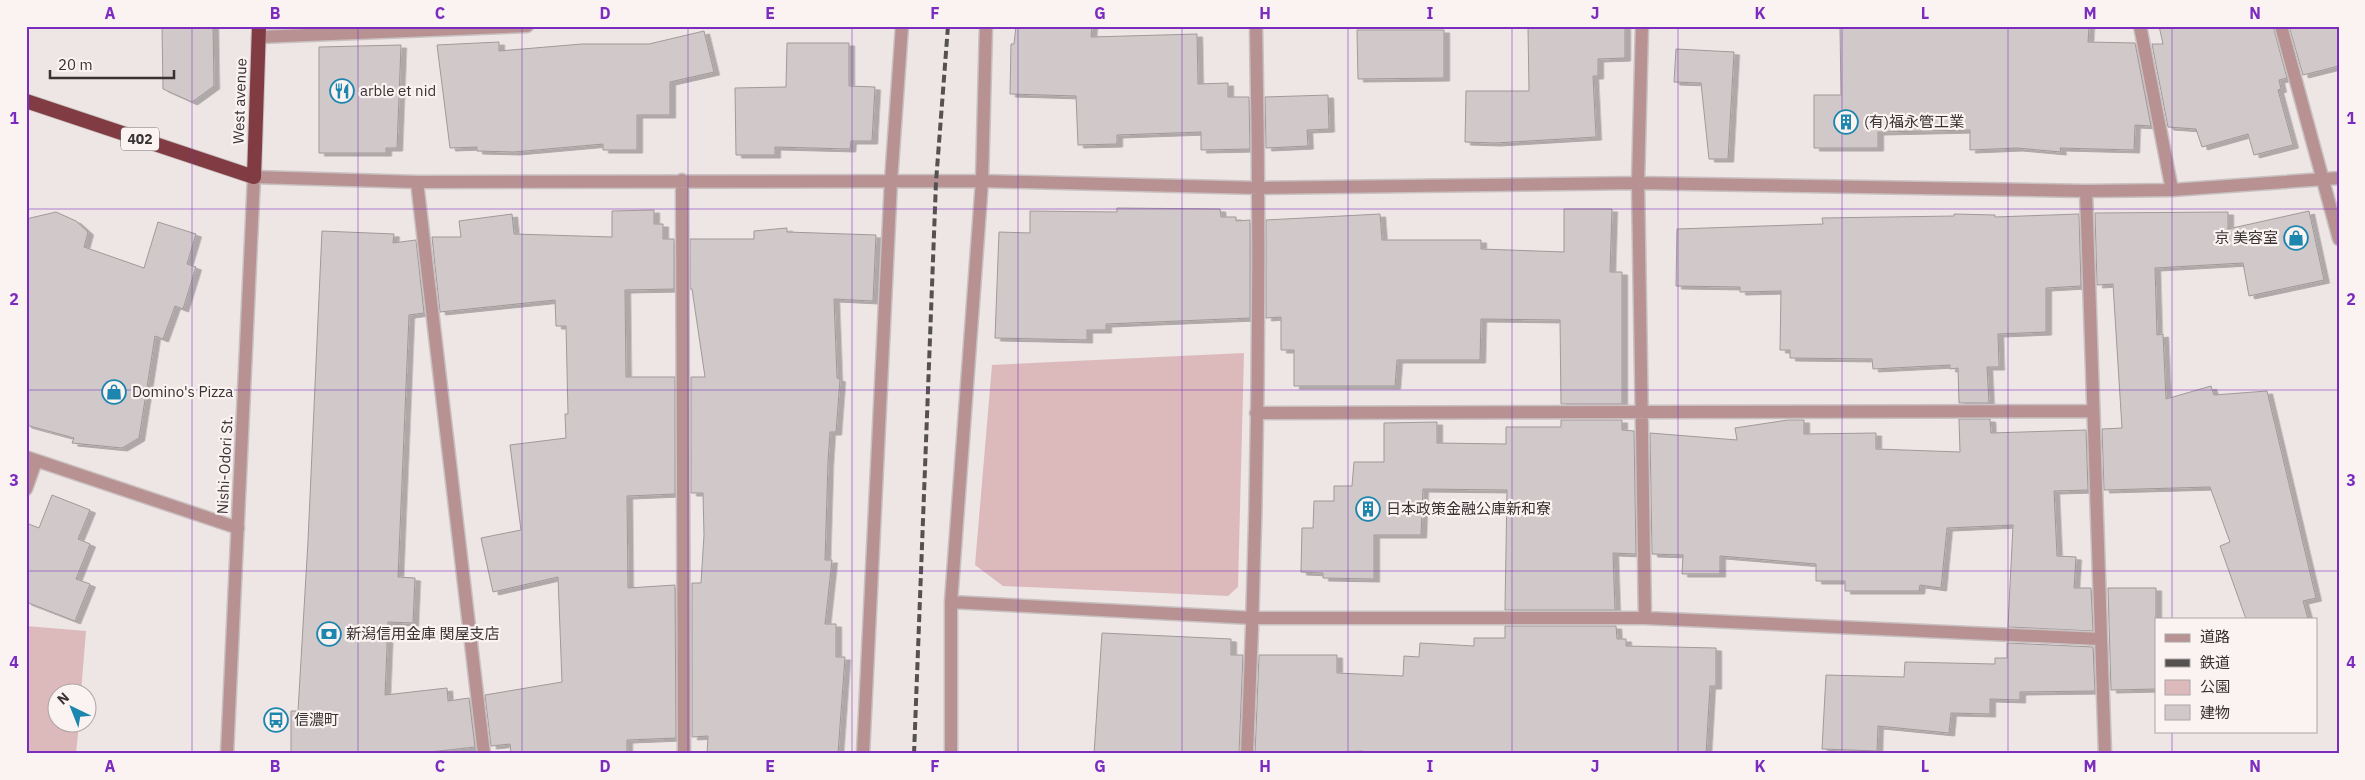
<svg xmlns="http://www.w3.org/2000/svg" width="2365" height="780" viewBox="0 0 2365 780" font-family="'IBM Plex Sans','Noto Sans JP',sans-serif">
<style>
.green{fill:#dcbabb}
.building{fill:#d1c9c9;stroke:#a19999;filter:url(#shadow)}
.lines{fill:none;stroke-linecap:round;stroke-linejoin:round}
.minor-casing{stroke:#c9c1c1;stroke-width:15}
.tertiary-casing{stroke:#c9c1c1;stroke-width:15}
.trunk-casing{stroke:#c9c1c1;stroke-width:16}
.minor{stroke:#b89293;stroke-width:12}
.tertiary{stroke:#b89293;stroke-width:12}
.trunk{stroke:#803c42;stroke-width:14}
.rail{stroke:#565151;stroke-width:4;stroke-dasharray:8 4;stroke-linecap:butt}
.grid{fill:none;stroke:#7b2cbf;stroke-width:1;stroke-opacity:0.55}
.labels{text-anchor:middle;stroke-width:4.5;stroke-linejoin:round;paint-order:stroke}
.shield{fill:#fbf2f2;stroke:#726c6c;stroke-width:1}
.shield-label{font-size:14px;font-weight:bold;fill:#373333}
.poi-label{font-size:15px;fill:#373333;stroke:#fbf2f2;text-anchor:start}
.street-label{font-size:15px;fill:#373333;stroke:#fbf2f2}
.neatline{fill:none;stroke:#7b2cbf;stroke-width:2}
.grid-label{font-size:16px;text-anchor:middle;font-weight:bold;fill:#7b2cbf}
</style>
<defs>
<filter id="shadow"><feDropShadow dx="5.5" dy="3" stdDeviation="0" flood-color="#0004"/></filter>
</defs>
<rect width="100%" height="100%" fill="#eee5e5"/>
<path class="green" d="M1244,353L1238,587L1228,596L1003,586L975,565L992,365Z
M26,626L86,631L81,692H58V722L79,723L76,754H26Z"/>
<path class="building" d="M162,26H213L214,86L192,102L163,89Z
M1016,26H1092L1091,37L1197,34L1198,84L1228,83V97H1249L1250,149L1201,150V132L1117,135V144L1078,145L1076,96L1010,94L1011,44H1014Z
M1625,26V58L1598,59V76H1593L1596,137L1495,143L1465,142L1466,91H1529L1528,28Z
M2089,26L2088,42L2135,43L2151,126L2135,125L2134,150L2060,148L2061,152L2017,148L1970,150V130L1878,132V148H1814V95H1841L1840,28Z
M2159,26H2273L2287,78L2279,80L2281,89L2278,90L2293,145L2254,155L2248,134L2202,147L2196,129L2168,127L2152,44H2163Z
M2289,26H2339V66L2303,75Z
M1357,30H1444V78L1358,79Z
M704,31L714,72L670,82V115H637V150H603V144L514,152L477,151V147L450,148L437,45L499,42V51L582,44H649Z
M787,43H849V86L875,87L872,141H851L850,149L775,147V155H736L735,88L786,87Z
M401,45L397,148H386V153H319V47Z
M1676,49L1734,52L1728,159H1709L1701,83L1674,82Z
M1328,95L1329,129L1307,130L1308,146L1266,148L1265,97Z
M1117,208L1220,209L1221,217H1236V221L1250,220V318L1106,324V330H1087V340L995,338L999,232L1030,233V211L1117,212Z
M1564,209H1612L1610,272H1622V404H1561L1560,320L1481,319L1480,360H1397L1395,386H1294V350H1281V317L1266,318V220L1380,214L1382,240H1481V249L1564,252Z
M654,210V224H663V239H674V289L625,290L626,377H675V494L627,496L628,588L675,585L676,738L627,740V754H511L510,744L491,746L485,695L562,682L558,577L493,592L481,538L521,530L510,445L566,438L565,414H568L566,326H556L555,300L440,312L432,237H461L459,221L512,214L514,234L612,237V211Z
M2309,211L2324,280L2249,296L2243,263L2155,268L2157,335L2163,334L2166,399L2211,386L2214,395L2267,391L2316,598L2303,601L2308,619H2246L2220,546L2230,542L2210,487L2104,490L2102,429L2122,428L2113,284L2097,285L2095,213L2228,212V229Z
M56,212L76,221L88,232L84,247L144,268L158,222L196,234L187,264L196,267L183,309L175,306L163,339L155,336L139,438L122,448L72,443L74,438L26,425V219Z
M1954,214L1995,215V217L2079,214L2081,286L2046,288V332L1998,334L1999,367H1987L1989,403H1959L1958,368L1950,369V365L1873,369L1872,359L1790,358V350H1780L1781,291L1740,292V287L1676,286L1677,229L1823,224L1822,218L1954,216Z
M787,228V232L876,235L873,301L834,299L837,378L840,379L836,432H830L828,461L825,560H832L825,624H836V657H845L838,753L707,754L708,736L692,737V583H701L704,535L703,493H691V377H705L692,289H690V239H754V231Z
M322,231L394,234L393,243L416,240L424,313L409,315L398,577L415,578L413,623L388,622L385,695L447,688L448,701L469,698L475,747L411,754H291V711H298L308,541Z
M1959,419H1990L1991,433L2086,430L2088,490L2054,491L2057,556L2076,557L2074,588H2091L2093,631L2008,627L2013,525L1947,528L1941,588L1920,585L1919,591H1845V581H1816V564L1720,556V574H1682L1683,555L1652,554L1650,433L1737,440L1735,428L1788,420H1804V434L1876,433V449L1960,452Z
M1561,420H1622V430L1634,431L1636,554L1613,553L1615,610H1505L1507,490L1423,489L1421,535H1374V579L1323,578V573L1301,572L1302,528H1313L1314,501H1334V486H1352L1354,462H1384V423L1437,422V443L1506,444V427H1561Z
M52,495L90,510L78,539L90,544L76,579L90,584L75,621L26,602V523L39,528Z
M2108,588H2156V689L2111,690Z
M1505,626H1616L1617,639H1626V646L1716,648V686H1710L1706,754H1363V751L1255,754L1259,655H1337V673L1403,676L1404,656L1419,657L1420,643L1474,646V638H1505Z
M1102,633L1231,639V655H1243L1239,754H1094Z
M2007,643L2093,647L2095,691L2020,692V700L1990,699V714L1951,713L1949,733L1878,726L1877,751L1822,749L1826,675L1904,677L1905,662L1995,664V658H2007Z"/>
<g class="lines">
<g class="minor-casing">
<path id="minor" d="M1642,26L1638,183L1645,618
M2140,26L2172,190
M2281,26L2339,239
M258,37L527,26
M254,177L417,182L982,181L1260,188L1638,183L2086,191L2172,190L2339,178
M682,180L684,754
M417,182L484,754
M2086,191L2105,754
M1256,413L2093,411
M26,457L238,528
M26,489L36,461
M951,602L1253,618H1645L2100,639
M863,754L891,181L902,26
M951,754V602L982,181L986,26
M1247,754C1258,512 1261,269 1256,26"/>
</g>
<g class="tertiary-casing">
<path id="tertiary" d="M227,754L254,177"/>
</g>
<g class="trunk-casing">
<path id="trunk" d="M26,101L254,177L259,26"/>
</g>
<use href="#minor" class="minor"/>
<use href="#tertiary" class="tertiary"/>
<use href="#trunk" class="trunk"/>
<path class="rail" d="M914,754L936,182L948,26"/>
</g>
<path class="grid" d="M192,26V754M358,26V754M522,26V754M688,26V754M852,26V754M1018,26V754M1182,26V754M1348,26V754M1512,26V754M1678,26V754M1842,26V754M2008,26V754M2172,26V619M26,209H2339M26,390H2339M26,571H2339M2172,731V754"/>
<defs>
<g id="restaurant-ring" transform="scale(1.25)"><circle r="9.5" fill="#fbf2f2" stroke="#1c86ae" stroke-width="1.5"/><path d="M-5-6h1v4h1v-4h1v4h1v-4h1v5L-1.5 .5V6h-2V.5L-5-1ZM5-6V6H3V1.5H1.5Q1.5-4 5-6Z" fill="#1c86ae"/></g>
<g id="building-ring" transform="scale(1.25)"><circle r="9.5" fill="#fbf2f2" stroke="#1c86ae" stroke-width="1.5"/><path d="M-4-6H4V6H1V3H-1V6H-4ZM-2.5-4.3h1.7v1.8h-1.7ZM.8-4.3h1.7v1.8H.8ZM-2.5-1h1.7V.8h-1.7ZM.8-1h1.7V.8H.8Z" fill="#1c86ae"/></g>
<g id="shop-ring" transform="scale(1.25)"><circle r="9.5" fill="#fbf2f2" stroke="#1c86ae" stroke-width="1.5"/><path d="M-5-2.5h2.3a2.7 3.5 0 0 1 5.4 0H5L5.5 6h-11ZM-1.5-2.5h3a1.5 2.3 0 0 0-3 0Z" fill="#1c86ae"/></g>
<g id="bank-ring" transform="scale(1.25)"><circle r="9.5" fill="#fbf2f2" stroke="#1c86ae" stroke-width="1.5"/><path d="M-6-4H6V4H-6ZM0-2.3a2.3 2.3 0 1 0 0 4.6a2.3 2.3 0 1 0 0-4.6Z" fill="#1c86ae"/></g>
<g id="bus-ring" transform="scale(1.25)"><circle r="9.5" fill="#fbf2f2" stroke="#1c86ae" stroke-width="1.5"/><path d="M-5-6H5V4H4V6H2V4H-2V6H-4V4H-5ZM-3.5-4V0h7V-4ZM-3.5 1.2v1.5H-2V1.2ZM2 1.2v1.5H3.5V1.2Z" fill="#1c86ae"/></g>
</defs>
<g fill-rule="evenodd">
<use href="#restaurant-ring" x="342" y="91"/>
<use href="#building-ring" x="1846" y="122"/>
<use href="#shop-ring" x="2296" y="238"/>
<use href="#shop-ring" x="114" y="392"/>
<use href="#building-ring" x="1368" y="509"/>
<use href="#bank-ring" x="329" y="634"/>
<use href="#bus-ring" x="276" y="720"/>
</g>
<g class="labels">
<rect class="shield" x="121" y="127.5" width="38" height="23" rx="4"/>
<g class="shield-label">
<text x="140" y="144">402</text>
</g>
<g class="poi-label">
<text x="360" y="96">arble et nid</text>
<text x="1864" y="127">(有)福永管工業</text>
<text x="2278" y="243" text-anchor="end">京 美容室</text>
<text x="132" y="397">Domino's Pizza</text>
<text x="1386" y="514">日本政策金融公庫新和寮</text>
<text x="346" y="639">新潟信用金庫 関屋支店</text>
<text x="294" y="725">信濃町</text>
</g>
<g class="street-label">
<text transform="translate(240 101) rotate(-88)" y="5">West avenue</text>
<text transform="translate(225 465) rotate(-87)" y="5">Nishi-Odori St.</text>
</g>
</g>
<rect width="2365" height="780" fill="none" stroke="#fbf2f2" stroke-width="55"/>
<rect x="2155" y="618" width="162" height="115" fill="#fbf2f2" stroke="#ada6a6"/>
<rect x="2165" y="634" width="25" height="8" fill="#b89293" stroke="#ada6a6"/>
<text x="2200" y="642" font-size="15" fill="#373333">道路</text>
<rect x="2165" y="659" width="25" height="8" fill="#565151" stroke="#ada6a6"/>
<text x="2200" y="668" font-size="15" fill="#373333">鉄道</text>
<rect x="2165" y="680" width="25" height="15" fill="#dcbabb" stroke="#ada6a6"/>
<text x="2200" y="692" font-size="15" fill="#373333">公園</text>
<rect x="2165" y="705" width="25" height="15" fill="#d1c9c9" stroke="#ada6a6"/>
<text x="2200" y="718" font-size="15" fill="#373333">建物</text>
<g transform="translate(72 708) rotate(317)"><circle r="24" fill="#fbf2f2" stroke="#ada6a6"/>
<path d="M0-4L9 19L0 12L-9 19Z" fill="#1c86ae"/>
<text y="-8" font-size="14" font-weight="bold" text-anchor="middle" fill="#373333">N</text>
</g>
<path d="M50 70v8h124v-8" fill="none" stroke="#373333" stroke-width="2.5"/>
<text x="58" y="70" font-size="15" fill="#373333" stroke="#fbf2f2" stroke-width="4" paint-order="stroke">20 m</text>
<rect x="28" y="28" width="2310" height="724" class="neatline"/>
<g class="grid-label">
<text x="110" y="19">A</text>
<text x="275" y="19">B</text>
<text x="440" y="19">C</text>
<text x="605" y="19">D</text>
<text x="770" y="19">E</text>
<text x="935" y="19">F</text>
<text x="1100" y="19">G</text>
<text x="1265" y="19">H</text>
<text x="1430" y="19">I</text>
<text x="1595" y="19">J</text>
<text x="1760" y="19">K</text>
<text x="1925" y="19">L</text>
<text x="2090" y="19">M</text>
<text x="2255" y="19">N</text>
<text x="14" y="124">1</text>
<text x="2351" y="124">1</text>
<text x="14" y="305">2</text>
<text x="2351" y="305">2</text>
<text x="14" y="486">3</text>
<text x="2351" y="486">3</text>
<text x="14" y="668">4</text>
<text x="2351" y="668">4</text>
<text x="110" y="772">A</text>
<text x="275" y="772">B</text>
<text x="440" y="772">C</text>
<text x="605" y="772">D</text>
<text x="770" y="772">E</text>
<text x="935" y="772">F</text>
<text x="1100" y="772">G</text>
<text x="1265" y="772">H</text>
<text x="1430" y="772">I</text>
<text x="1595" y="772">J</text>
<text x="1760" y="772">K</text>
<text x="1925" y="772">L</text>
<text x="2090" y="772">M</text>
<text x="2255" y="772">N</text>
</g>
</svg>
